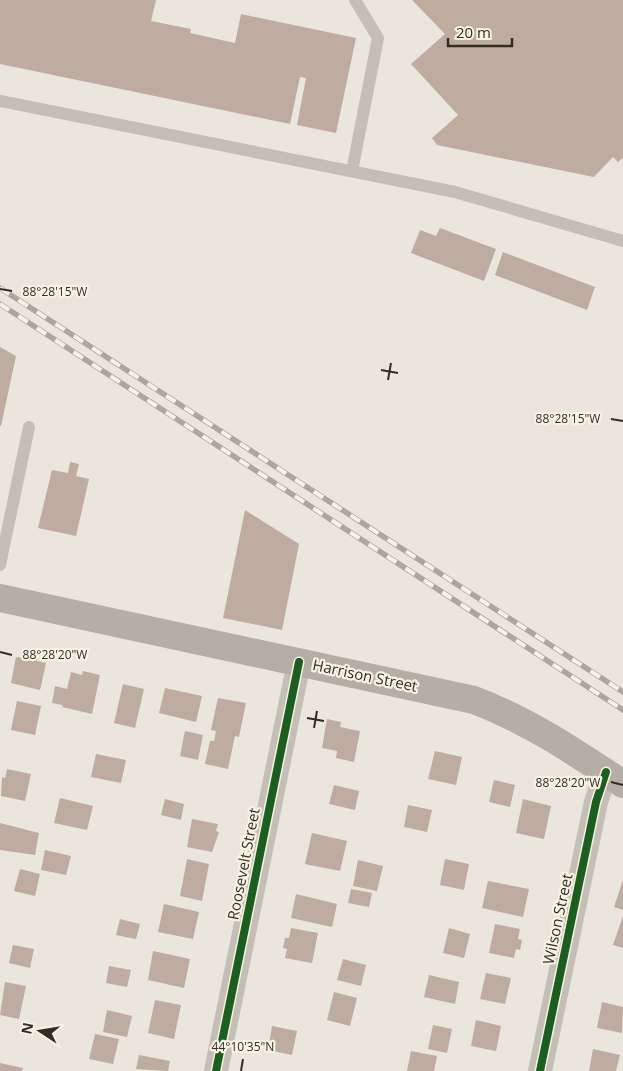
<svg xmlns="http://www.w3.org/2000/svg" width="623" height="1071" viewBox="0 0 623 1071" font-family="'Open Sans',sans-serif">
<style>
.building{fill:#bdac9f}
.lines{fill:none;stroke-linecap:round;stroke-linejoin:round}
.service{stroke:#c3beb6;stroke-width:12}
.minor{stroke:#c3beb6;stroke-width:24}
.secondary{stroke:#b4aea7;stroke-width:28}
.rail-casing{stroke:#aaa6a1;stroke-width:5.5}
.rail{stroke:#f8f2e3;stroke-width:4;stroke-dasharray:11;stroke-linecap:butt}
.cycleway-casing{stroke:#f8f2e3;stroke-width:11}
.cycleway{stroke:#1b5e20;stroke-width:8}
.ticks{fill:none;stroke:#332c25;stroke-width:2}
.labels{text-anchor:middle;stroke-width:4.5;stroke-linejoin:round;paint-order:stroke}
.street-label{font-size:15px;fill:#332c25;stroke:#f8f2e3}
.ticks-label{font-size:12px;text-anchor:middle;fill:#332c25;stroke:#f8f2e3;stroke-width:4.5;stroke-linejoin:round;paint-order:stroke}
</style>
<rect width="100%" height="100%" fill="#eae6dd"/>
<path class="building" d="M0,0H156L151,21L191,29L190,33L235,43L241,14L356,38L336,133L297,125L306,78L300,77L290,124L0,64Z
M412,0H623V158L618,162L613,157L594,177L437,145L432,138L458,115L411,64L445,34Z
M440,228L496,249L484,281L411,253L420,230L436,236Z
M503,252L595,287L587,310L495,275Z
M0,347L16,356L1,426H0Z
M70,462L79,464L76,476L89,479L76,536L38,528L52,470L68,473Z
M245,510L299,544L282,630L223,618Z
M26,655L38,658L37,661L46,663L40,690L11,683L16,657L25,658Z
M83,671L100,675L92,714L62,707L63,705L52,703L55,686L67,689L71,672L82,675Z
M123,684L144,689L135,728L114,723Z
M165,688L202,696L196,722L159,713Z
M218,698L246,703L239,737L235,736L228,769L205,764L210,741H214L216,731L211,730Z
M17,701L41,706L35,735L11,730Z
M327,719L341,722L340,727L360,731L354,762L336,758L337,751L322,748Z
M185,731L203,735L198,760L180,756Z
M435,751L462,757L456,785L428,779Z
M96,754L126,760L121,783L91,777Z
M7,769L31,774L25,801L1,796L2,777L5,778Z
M494,780L515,785L510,807L489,802Z
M334,785L359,791L355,810L329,804Z
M60,798L93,806L87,830L54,823Z
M165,799L184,804L181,820L161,815Z
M523,799L551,806L544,839L516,833Z
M408,805L432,810L427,832L404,827Z
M192,819L218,824L216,831L219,832L212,852L187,847Z
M0,823L39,833L35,855L0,850Z
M312,833L347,841L340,871L305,864Z
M45,850L71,856L66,875L41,870Z
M187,859L209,864L202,901L180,896Z
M445,859L469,864L464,890L440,885Z
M358,860L383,866L377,891L353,886Z
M20,869L40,874L35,896L14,891Z
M623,880V910L614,907Z
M488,881L529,889L523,917L482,908Z
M351,889L372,893L369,907L348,903Z
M296,894L337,904L332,927L291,918Z
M164,904L199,912L193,939L158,932Z
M623,916V948L613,945Z
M120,919L140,924L136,939L116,935Z
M495,924L520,929L518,939L522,940L520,950L516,949L514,958L489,953Z
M291,928L318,933L312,963L285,958L287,949L283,948L285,938H289Z
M449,928L470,934L464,958L443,953Z
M13,945L34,949L30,968L9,963Z
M153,951L190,959L184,988L148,980Z
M343,959L366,965L361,986L337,980Z
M109,966L131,970L127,987L106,983Z
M486,973L511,978L505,1004L480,999Z
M429,975L459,982L455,1004L424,997Z
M5,982L26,986L19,1019L0,1015Z
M334,992L357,998L350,1026L327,1020Z
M155,1000L181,1005L174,1039L148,1033Z
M602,1002L623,1007L622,1033L597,1028Z
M107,1010L132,1016L127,1037L103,1032Z
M476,1020L501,1026L496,1051L471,1046Z
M433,1025L452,1029L447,1053L428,1049Z
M272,1026L297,1031L292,1055L268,1050Z
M95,1034L119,1039L113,1064L89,1059Z
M593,1049L620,1055L616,1071H589Z
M411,1051L437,1056L434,1071H407Z
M139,1055L170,1061L168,1071L136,1069Z
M0,1063L23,1068L22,1071H0Z"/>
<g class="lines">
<path class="service" d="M0,101L455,192L623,241
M352,171L378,38L355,0
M0,565L29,427"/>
<path class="minor" d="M216,1071L299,662
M540,1071L596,802L606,772"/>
<path class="secondary" d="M0,598L474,700C529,721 575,752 623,784"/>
<g class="rail-casing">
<path id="rail" d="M0,288L623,692
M0,304L623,710"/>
</g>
<use href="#rail" class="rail"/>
<g class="cycleway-casing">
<path id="cycleway" d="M216,1071L299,662
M540,1071L596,802L606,772"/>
</g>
<use href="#cycleway" class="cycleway"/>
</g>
<path class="ticks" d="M0,289L12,291M381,370L398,373M388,380L391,363M611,419L623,421M0,652L12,655M307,718L324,721M314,728L317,711M611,782L623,785M241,1071L243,1059"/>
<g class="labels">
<g class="street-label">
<text transform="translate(365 676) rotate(12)" y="5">Harrison Street</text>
<text transform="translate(244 864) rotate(-79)" y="5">Roosevelt Street</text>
<text transform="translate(558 919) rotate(-78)" y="5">Wilson Street</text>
</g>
</g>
<g class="ticks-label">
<text x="55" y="296">88°28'15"W</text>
<text x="568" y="423">88°28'15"W</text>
<text x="55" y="659">88°28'20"W</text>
<text x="568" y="787">88°28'20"W</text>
<text x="243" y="1051">44°10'35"N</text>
</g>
<g transform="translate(40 1031) rotate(282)" stroke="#f8f2e3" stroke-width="4" paint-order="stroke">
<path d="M0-4L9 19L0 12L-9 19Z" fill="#332c25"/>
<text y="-8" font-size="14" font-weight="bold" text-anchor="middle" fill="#332c25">N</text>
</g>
<path d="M448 38v8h64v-8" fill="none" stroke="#332c25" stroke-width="2.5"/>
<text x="456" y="38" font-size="15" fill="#332c25" stroke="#f8f2e3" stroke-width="4" paint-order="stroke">20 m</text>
</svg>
